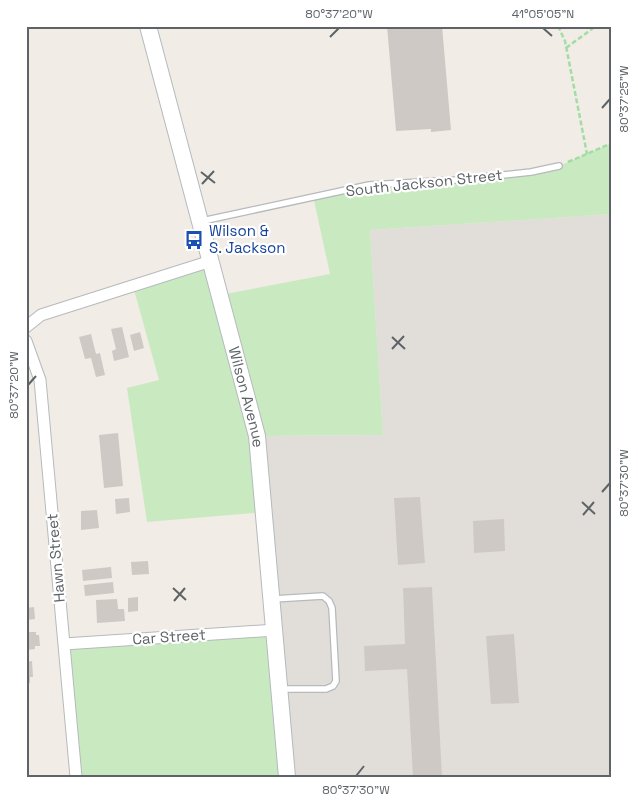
<svg xmlns="http://www.w3.org/2000/svg" width="638" height="803" viewBox="0 0 638 803" font-family="'Space Grotesk',sans-serif">
<style>
.industrial{fill:#e1deda}
.green{fill:#c9eac0}
.building{fill:#cec9c4}
.lines{fill:none;stroke-linecap:round;stroke-linejoin:round}
.lane-casing{stroke:#b6babd;stroke-width:8}
.street-casing{stroke:#b6babd;stroke-width:13}
.secondary-casing{stroke:#b4babe;stroke-width:18}
.path{stroke:#a2dda6;stroke-width:2.5;stroke-dasharray:5 2.5;stroke-linecap:butt}
.lane{stroke:#fff;stroke-width:5.5}
.street{stroke:#fff;stroke-width:11}
.secondary{stroke:#fff;stroke-width:16}
.ticks{fill:none;stroke:#5d6367;stroke-width:2}
.labels{text-anchor:middle;stroke-width:4.5;stroke-linejoin:round;paint-order:stroke}
.street-label{font-size:15px;fill:#5d6367;stroke:#fff}
.transit-label{font-size:15px;fill:#164399;stroke:#fff;text-anchor:start}
.neatline{fill:none;stroke:#5d6367;stroke-width:2}
.ticks-label{font-size:12px;text-anchor:middle;fill:#5d6367}
</style>
<rect width="100%" height="100%" fill="#f1ece5"/>
<path class="industrial" d="M612,214V777H287L257,436L383,435L370,230Z"/>
<path class="green" d="M612,143V214L370,230L383,435L257,436L264,512L147,522L127,388L159,380L133,286L211,261L220,295L330,274L313,196L369,185L455,180L559,166Z
M275,630L287,777H76L64,644Z"/>
<path class="building" d="M387,26H442L451,130L431,132V129L396,131Z
M122,327L129,357L114,361L112,351L116,349L111,329Z
M140,332L144,348L134,351L130,335Z
M91,334L96,354L100,353L105,375L96,377L91,358L85,359L79,337Z
M118,433L123,486L104,488L99,435Z
M420,497L425,563L398,565L394,498Z
M129,498L130,512L116,514L115,499Z
M97,510L99,528L81,530V511Z
M504,519L505,551L474,553L473,521Z
M148,561L149,574L132,575L131,562Z
M111,567L112,578L83,581L82,570Z
M113,582L114,593L85,596L84,585Z
M432,587L442,777H413L407,669L365,671L364,646L405,644L403,588Z
M138,597V611L128,612V598Z
M117,599L118,609H124L125,621L97,623L96,600Z
M34,607L35,619L26,620V608Z
M26,632H36V635H39L40,646H35V649L26,650Z
M514,634L519,703L491,704L486,636Z
M32,661L33,677H30V683H26V662Z"/>
<g class="lines">
<g class="lane-casing">
<path id="lane" d="M202,221L369,185L455,180L531,172L559,166
M273,599L323,596L329,601L332,608L336,681L333,686L326,689H282"/>
</g>
<g class="street-casing">
<path id="street" d="M26,327L41,315L211,261
M26,341L40,380L76,777
M64,644L275,630"/>
</g>
<g class="secondary-casing">
<g id="secondary">
<path id="s1" d="M148,26L257,436L287,777"/>
</g>
</g>
<path class="path" d="M558,26L565,41L587,154
M566,48L596,26
M568,162L612,143"/>
<use href="#lane" class="lane"/>
<use href="#street" class="street"/>
<use href="#secondary" class="secondary"/>
</g>
<path class="ticks" d="M543,28L552,36M330,37L339,28M602,108L610,99M201,172L215,183M202,184L214,171M392,337L405,349M392,349L404,336M28,385L36,376M602,492L610,483M582,502L595,514M583,515L594,502M173,588L186,600M174,601L185,588M356,776L364,766"/>
<defs>
<g id="bus-bare" transform="scale(1.5)"><path d="M-5-6H5V4H4V6H2V4H-2V6H-4V4H-5ZM-3.5-4V0h7V-4ZM-3.5 1.2v1.5H-2V1.2ZM2 1.2v1.5H3.5V1.2Z" fill="#1a4fb4" stroke="#fff" stroke-width="2.5" paint-order="stroke"/></g>
</defs>
<g fill-rule="evenodd">
<use href="#bus-bare" x="194" y="240"/>
</g>
<g class="labels">
<g class="street-label">
<text transform="translate(424 183) rotate(-6)" y="5">South Jackson Street</text>
<text dy="5" stroke="none"><textPath href="#s1" startOffset="384">Wilson Avenue</textPath></text>
<text transform="translate(56 558) rotate(-95)" y="5">Hawn Street</text>
<text transform="translate(169 637) rotate(-4)" y="5">Car Street</text>
</g>
<g class="transit-label">
<text x="209" y="236">Wilson &amp;<tspan x="209" dy="17">S. Jackson</tspan></text>
</g>
</g>
<rect width="638" height="803" fill="none" stroke="#ffffff" stroke-width="55"/>
<rect x="28" y="28" width="582" height="748" class="neatline"/>
<g class="ticks-label">
<text x="339" y="18">80°37'20"W</text>
<text x="543" y="18">41°05'05"N</text>
<text transform="translate(624 99) rotate(-90)" y="4">80°37'25"W</text>
<text transform="translate(14 385) rotate(-90)" y="4">80°37'20"W</text>
<text transform="translate(624 483) rotate(-90)" y="4">80°37'30"W</text>
<text x="356" y="794">80°37'30"W</text>
</g>
</svg>
